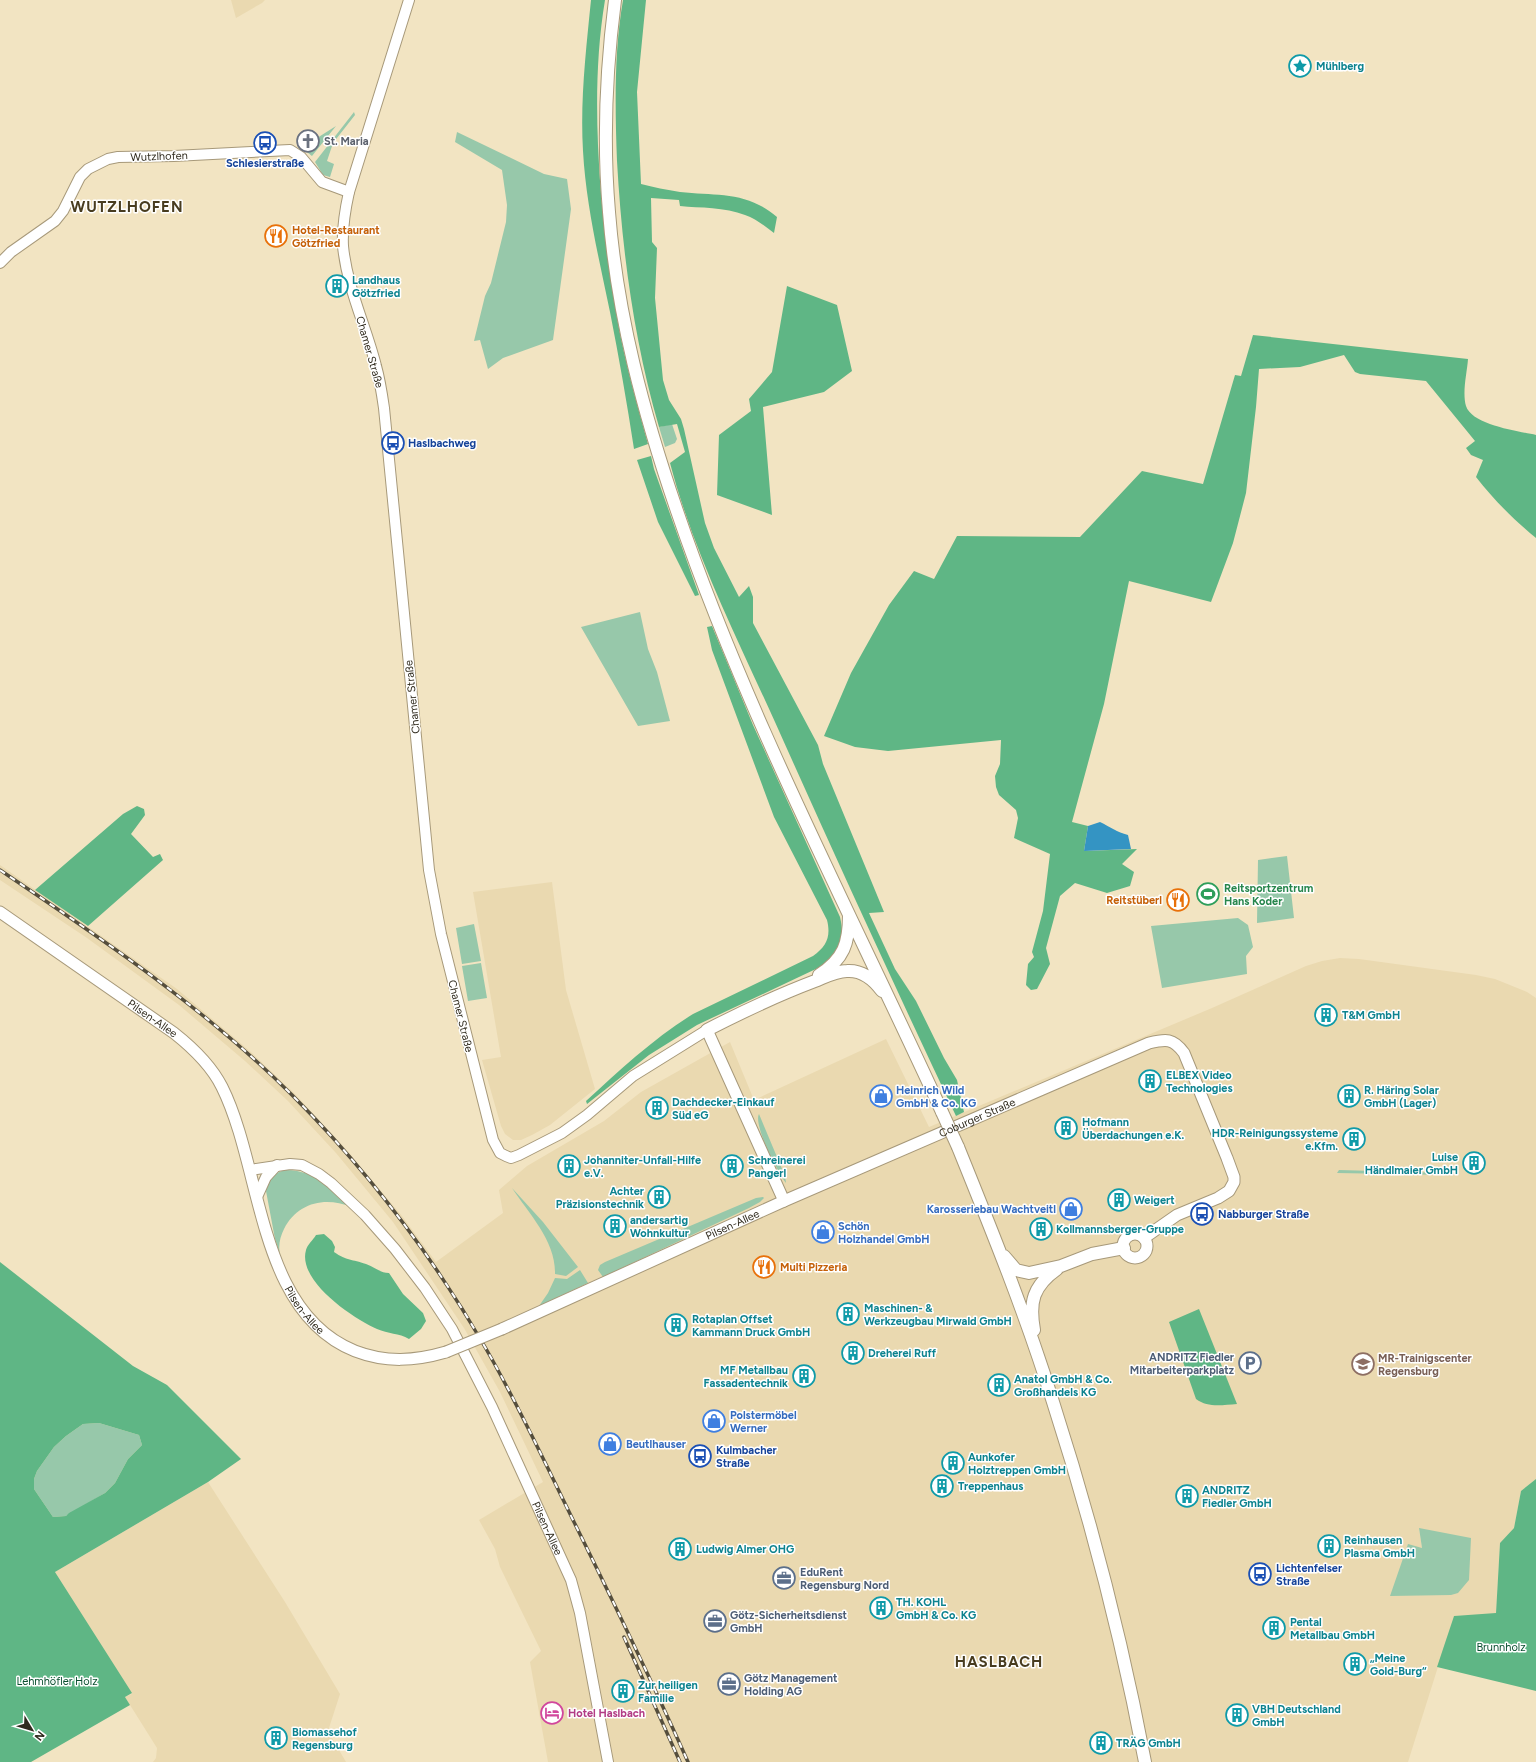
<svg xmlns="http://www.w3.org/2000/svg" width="1536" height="1762" viewBox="0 0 1536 1762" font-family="Figtree,sans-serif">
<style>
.built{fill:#ead9b0;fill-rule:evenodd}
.green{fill:#97c8aa}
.forest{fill:#5fb685;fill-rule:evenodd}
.water{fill:#3494c3}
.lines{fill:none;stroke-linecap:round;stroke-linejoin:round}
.secondary-casing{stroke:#a7997a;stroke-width:12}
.primary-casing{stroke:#a7997a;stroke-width:13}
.highway-casing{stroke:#a7997a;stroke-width:14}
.secondary{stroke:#fff;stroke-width:10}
.primary{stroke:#fff;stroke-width:11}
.highway{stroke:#fff;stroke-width:12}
.rail-casing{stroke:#554e3d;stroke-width:3.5}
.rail{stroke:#fff;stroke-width:2;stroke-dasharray:6;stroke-linecap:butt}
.primary-bridge-casing{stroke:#a7997a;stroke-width:13;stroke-linecap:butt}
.highway-bridge-casing{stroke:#a7997a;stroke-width:14;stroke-linecap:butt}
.primary-bridge{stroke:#fff;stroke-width:11}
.highway-bridge{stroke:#fff;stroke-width:12}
.labels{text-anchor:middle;stroke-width:3;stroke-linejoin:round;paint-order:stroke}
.culture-label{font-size:11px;font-weight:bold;fill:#0d838f;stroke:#fff;text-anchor:start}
.worship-label{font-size:11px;font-weight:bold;fill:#5b616d;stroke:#fff;text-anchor:start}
.street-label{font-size:11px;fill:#2f2a1d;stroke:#fff}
.transit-label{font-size:11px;font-weight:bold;fill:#164399;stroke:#fff;text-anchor:start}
.food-label{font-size:11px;font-weight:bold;fill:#c56008;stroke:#fff;text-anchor:start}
.leisure-label{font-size:11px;font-weight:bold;fill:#27864d;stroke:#fff;text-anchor:start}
.shop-label{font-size:11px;font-weight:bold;fill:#366cbe;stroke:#fff;text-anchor:start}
.service-label{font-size:11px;font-weight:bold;fill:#4e5e75;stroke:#fff;text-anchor:start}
.education-label{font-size:11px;font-weight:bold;fill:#785e54;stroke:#fff;text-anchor:start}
.park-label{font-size:11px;fill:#0a5030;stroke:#fff}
.hotel-label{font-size:11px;font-weight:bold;fill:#b23c85;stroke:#fff;text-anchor:start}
.district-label{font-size:15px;font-weight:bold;letter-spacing:1px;fill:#483c1f;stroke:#fff}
</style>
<rect width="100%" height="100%" fill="#f2e4c2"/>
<path class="built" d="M231,0H265L262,3L236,18Z
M0,865L177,989L252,1053L295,1094L344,1147L402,1216L436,1262L503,1213L499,1190L527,1166L604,1121L641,1092L730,1042L754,1100L886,1039L929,1127L1212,1008L1306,966L1322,961L1340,958L1359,959L1476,975L1495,979L1527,992L1536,998V1479L1521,1491L1514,1528L1500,1543L1496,1614L1454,1616L1408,1762H548L530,1662L541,1651L500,1567L495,1549L479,1520L543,1482L500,1392L464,1328L393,1222L336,1153L288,1101L245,1061L179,1005L87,938L0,880ZM1419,1528L1451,1595L1408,1545L1422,1548Z
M552,882L566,990L595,1089L550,1125L532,1135L521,1140H513L505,1134L501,1126L482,1060L501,1057L473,892Z
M208,1482L285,1602L340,1694L328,1731L346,1762H153L156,1758L157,1748L125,1697L132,1694L55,1572Z"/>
<path class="green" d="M354,112L355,115L333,143L327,161L334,164L330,177L323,175L315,162Z
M336,126L312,156L303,149L306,145Z
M457,132L544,174L567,179L571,209L553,340L503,358L488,369L480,340L474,341L485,296L491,283L506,222L507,205L502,170L455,142Z
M672,424L677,439L675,443L665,447L659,427Z
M640,612L648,649L657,672L670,721L638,726L581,627Z
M1287,856L1294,918L1257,923L1258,860Z
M1238,918L1248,925L1253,947L1246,956L1247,974L1162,988L1151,926Z
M474,924L481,961L462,964L456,928Z
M481,963L487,998L468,1001L462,966Z
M759,1114L785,1176L786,1183C778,1173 753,1125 759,1114Z
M286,1170C318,1171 329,1188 351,1207C325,1196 297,1203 284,1229C280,1237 278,1246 280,1254L275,1239L266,1191C268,1179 274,1172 286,1170Z
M1339,1170L1446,1173L1448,1175L1337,1173Z
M512,1188L543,1222L578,1267L566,1276L555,1274C556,1241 529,1214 512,1188Z
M763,1197L764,1198L760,1202L749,1208L603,1277L598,1270L600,1265L605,1262L756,1198Z
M580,1270L588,1283L539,1306L548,1293L555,1278L567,1279Z
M99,1423L139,1435L142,1445L128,1459L115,1483L105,1493L66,1516L53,1517L34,1489V1479L37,1471L54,1447L66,1436L83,1424Z
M1419,1528L1471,1538L1469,1580L1458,1593L1451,1595L1390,1596L1408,1544L1422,1548Z"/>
<path class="forest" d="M591,0H605C597,48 596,97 598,145C600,197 606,249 614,299C621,348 635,397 648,444L634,449C627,403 619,358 610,312C599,259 586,205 583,151C580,101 586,50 591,0Z
M623,0H646L637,92L641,184C653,187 667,190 680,192C717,196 747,191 777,217L774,233C765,226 756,219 745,215C725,207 700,208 680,206L679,200L651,198L652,242L657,248L655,298L663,380L669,400L681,419L684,429L705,523L714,548L739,597L749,586L753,597V623L818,745L823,764L884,912L869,913L895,969L916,1001L944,1058L957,1080L964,1112L956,1116C894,985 834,854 775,722C737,638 694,554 670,463L685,452L677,424L659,427C634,341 622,251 617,161C615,108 614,52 623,0Z
M787,286L837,305L852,371L824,392L763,407L772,515L717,495L719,435L751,411L749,399L772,372Z
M1253,335L1468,359C1467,373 1462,392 1466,406C1472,425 1518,431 1536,435V538C1513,519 1494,500 1476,477L1483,460L1471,455L1466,448L1475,441L1426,381L1360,374L1355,372L1344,355L1300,367L1259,369L1256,407L1246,493L1233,543L1211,602L1129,581L1104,704L1072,822L1088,826L1084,851L1137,849L1122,864L1134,872L1130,886L1107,893L1075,883L1060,896L1046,948L1050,964L1037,989L1031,990L1026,985L1028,964L1034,957L1032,952L1043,911L1050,854L1014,838L1018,818L1016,810L999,795L996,787L995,776L1000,764L1001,740L888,751L855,747L824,736L851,673L889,605L914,571L934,579L957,536L1080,537L1142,471L1203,484L1235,375L1241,376Z
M651,456L654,469L699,595L695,596L658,522L637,460Z
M712,626L753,725L840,917C846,942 838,955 818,968L697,1025L649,1055L587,1104L586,1101C620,1070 654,1038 693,1014L813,956C827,946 831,936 827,920L774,817L712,650L707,627Z
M137,806L144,809L145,815L131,834L153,857L160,854L163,860L88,926L35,890L123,814Z
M324,1234L332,1241L335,1247L334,1252C347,1261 352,1259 366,1264C375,1267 380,1273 389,1273L403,1294L423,1313L426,1321L421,1329L409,1339C399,1333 388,1334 377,1329C354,1319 297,1281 306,1250C307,1245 313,1240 316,1235Z
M0,1262L133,1366L167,1385L241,1459L208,1482L55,1572L132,1693L125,1697L130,1705L31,1762H0ZM99,1423L139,1435L142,1445L128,1459L115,1483L105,1493L69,1513L66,1516L53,1517L34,1489V1479L37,1471L54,1447L66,1436L83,1424Z
M1199,1309L1237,1404C1222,1405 1208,1408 1196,1399L1169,1322Z
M1536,1479V1691L1437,1667L1454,1616L1496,1613L1500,1543L1514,1528L1521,1491Z"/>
<path class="water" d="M1100,822C1110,827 1117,832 1128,835L1131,849L1084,851L1088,826Z"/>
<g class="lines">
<g class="secondary-casing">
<g id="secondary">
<path d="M409,0L349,192C345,210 342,228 343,246C347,288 366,326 376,366C380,380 382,394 384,408L429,870L441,934L493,1140L500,1153L506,1156L511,1158L519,1155L562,1133L587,1115L633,1076L707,1030"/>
<path d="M0,263L11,252L55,221L63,211L80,177L88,169L108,159L118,157L174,156L290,150L301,157L322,182L349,192"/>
<path id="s1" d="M250,1170L290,1164L302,1165L319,1174L331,1183L365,1215L395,1249L425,1288L452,1329L492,1407L571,1580L580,1613L608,1762"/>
<path d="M257,1197L266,1177L277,1165"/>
</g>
</g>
<g class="primary-casing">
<g id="primary">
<path id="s2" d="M0,912L174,1033C193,1048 211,1065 222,1087C263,1169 257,1312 355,1351C386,1363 415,1361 446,1352"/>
<path d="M707,1030L784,1201"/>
<circle cx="1135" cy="1246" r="12"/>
<path id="s3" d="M502,1329L784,1201L1149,1043C1166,1039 1173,1038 1184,1053L1227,1158L1234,1177V1182L1229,1191L1218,1198L1177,1215L1144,1238"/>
</g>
</g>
<g class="highway-casing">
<path id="highway" d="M615,0C606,70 603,142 609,212C617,315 644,415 677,511C748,719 851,913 942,1112
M819,975C844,959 849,943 849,915
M707,1030C742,1012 778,995 815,981C825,977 836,971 847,971C862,970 874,980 882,991
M958,1147C992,1231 1026,1315 1053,1402C1091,1520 1122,1640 1145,1762
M1004,1256L1016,1270L1029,1273L1061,1266L1092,1254L1124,1248
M1034,1330C1029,1302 1033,1286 1057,1269"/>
</g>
<use href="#secondary" class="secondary"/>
<use href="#primary" class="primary"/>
<use href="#highway" class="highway"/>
<g class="rail-casing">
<path id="rail" d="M0,870C102,939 205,1008 292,1095C367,1170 432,1255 485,1347C518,1404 545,1463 574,1522C613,1601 652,1681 688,1762
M624,1637L680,1762"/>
</g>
<use href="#rail" class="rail"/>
<g class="primary-bridge-casing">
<path id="primary-bridge" d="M446,1352L502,1329"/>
</g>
<g class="highway-bridge-casing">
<path id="highway-bridge" d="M942,1112L958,1147"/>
</g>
<use href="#primary-bridge" class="primary-bridge"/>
<use href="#highway-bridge" class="highway-bridge"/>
</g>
<defs>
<g id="sight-ring" transform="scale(1.15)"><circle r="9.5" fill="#fff" stroke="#0f9aa8" stroke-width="1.5"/><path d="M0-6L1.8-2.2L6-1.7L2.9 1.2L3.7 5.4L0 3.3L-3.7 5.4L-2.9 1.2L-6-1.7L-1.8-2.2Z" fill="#0f9aa8"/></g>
<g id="church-ring" transform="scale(1.15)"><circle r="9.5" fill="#fff" stroke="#6b7280" stroke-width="1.5"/><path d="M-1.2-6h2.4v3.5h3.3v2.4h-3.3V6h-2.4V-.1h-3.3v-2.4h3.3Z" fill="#6b7280"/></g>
<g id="bus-ring" transform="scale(1.15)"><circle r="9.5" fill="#fff" stroke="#1a4fb4" stroke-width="1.5"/><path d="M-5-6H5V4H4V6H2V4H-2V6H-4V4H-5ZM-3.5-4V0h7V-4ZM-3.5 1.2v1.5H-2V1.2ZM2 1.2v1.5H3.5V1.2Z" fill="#1a4fb4"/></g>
<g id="restaurant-ring" transform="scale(1.15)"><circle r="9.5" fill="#fff" stroke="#e8710a" stroke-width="1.5"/><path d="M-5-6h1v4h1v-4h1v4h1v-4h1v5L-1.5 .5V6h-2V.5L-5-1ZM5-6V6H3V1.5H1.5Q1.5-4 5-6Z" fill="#e8710a"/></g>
<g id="building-ring" transform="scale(1.15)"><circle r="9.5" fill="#fff" stroke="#0f9aa8" stroke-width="1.5"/><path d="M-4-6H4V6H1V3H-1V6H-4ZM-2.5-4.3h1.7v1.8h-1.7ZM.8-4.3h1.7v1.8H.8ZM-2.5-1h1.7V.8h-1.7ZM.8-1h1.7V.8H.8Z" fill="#0f9aa8"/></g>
<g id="stadium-ring" transform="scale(1.15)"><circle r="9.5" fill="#fff" stroke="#2e9e5b" stroke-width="1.5"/><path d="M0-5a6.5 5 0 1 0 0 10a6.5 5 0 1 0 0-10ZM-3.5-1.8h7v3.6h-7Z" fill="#2e9e5b"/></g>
<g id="shop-ring" transform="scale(1.15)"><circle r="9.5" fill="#fff" stroke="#3f7fe0" stroke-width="1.5"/><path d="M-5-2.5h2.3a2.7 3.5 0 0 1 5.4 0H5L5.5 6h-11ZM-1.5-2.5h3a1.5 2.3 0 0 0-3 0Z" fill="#3f7fe0"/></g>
<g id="parking-ring" transform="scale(1.15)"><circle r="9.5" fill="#fff" stroke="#5c6f8a" stroke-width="1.5"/><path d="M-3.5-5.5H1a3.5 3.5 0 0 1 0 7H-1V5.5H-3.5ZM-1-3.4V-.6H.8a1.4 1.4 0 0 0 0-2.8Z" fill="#5c6f8a"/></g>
<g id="school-ring" transform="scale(1.15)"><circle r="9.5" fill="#fff" stroke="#8d6e63" stroke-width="1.5"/><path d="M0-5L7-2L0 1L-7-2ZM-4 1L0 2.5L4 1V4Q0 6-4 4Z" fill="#8d6e63"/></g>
<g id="office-ring" transform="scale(1.15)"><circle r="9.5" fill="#fff" stroke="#5c6f8a" stroke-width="1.5"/><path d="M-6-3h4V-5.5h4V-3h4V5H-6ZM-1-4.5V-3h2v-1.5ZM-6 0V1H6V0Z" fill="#5c6f8a"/></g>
<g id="hotel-ring" transform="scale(1.15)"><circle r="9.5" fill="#fff" stroke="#d1479c" stroke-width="1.5"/><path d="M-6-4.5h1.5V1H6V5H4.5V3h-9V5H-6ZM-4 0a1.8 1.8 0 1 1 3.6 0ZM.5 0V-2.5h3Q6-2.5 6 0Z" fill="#d1479c"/></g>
</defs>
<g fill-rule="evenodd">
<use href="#sight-ring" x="1300" y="66"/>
<use href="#church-ring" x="308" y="141"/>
<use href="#bus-ring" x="265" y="143"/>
<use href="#restaurant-ring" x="276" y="236"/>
<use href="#building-ring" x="337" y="286"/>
<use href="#bus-ring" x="393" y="443"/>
<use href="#stadium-ring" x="1208" y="894"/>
<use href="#restaurant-ring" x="1178" y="900"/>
<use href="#building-ring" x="1326" y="1015"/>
<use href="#building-ring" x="1150" y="1081"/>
<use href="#shop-ring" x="881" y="1096"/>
<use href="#building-ring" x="1349" y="1096"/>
<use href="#building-ring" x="657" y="1108"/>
<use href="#building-ring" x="1066" y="1128"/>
<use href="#building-ring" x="1354" y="1139"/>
<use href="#building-ring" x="1474" y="1163"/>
<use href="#building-ring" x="569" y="1166"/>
<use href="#building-ring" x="732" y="1166"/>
<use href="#building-ring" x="659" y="1197"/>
<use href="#building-ring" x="1119" y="1200"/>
<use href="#shop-ring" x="1071" y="1209"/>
<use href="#bus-ring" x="1202" y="1214"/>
<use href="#building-ring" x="615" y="1226"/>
<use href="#building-ring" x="1041" y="1229"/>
<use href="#shop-ring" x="823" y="1232"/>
<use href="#restaurant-ring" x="764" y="1267"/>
<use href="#building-ring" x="848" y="1314"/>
<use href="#building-ring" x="676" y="1325"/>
<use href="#building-ring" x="853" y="1353"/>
<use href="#parking-ring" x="1250" y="1363"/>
<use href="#school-ring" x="1363" y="1364"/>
<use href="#building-ring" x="804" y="1376"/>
<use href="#building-ring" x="999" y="1385"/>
<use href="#shop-ring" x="714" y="1421"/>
<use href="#shop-ring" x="610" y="1444"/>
<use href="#bus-ring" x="700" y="1456"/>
<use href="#building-ring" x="953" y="1463"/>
<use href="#building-ring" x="942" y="1486"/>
<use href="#building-ring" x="1187" y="1496"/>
<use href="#building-ring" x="1329" y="1546"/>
<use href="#building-ring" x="680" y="1549"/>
<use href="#bus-ring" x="1260" y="1574"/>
<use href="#office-ring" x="784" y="1578"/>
<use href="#building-ring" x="881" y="1608"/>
<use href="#office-ring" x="715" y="1621"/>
<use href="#building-ring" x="1274" y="1628"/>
<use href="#building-ring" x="1355" y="1664"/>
<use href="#office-ring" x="729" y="1684"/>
<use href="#building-ring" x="623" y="1691"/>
<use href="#hotel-ring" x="552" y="1713"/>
<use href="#building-ring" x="1237" y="1715"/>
<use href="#building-ring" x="276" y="1738"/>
<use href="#building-ring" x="1101" y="1743"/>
</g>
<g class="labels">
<g class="culture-label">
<text x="1316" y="70">Mühlberg</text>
<text x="352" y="284">Landhaus<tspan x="352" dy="13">Götzfried</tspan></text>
<text x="1342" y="1019">T&amp;M GmbH</text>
<text x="1166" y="1079">ELBEX Video<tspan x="1166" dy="13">Technologies</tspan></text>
<text x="1364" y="1094">R. Häring Solar<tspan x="1364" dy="13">GmbH (Lager)</tspan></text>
<text x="672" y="1106">Dachdecker-Einkauf<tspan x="672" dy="13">Süd eG</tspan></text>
<text x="1082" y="1126">Hofmann<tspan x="1082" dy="13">Überdachungen e.K.</tspan></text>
<text x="1338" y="1137" text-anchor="end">HDR-Reinigungssysteme<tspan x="1338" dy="13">e.Kfm.</tspan></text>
<text x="1458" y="1161" text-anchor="end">Luise<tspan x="1458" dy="13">Händlmaier GmbH</tspan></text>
<text x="584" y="1164">Johanniter-Unfall-Hilfe<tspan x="584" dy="13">e.V.</tspan></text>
<text x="748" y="1164">Schreinerei<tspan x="748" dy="13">Pangerl</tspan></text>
<text x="644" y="1195" text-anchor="end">Achter<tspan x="644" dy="13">Präzisionstechnik</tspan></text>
<text x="1134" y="1204">Weigert</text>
<text x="630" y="1224">andersartig<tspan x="630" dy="13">Wohnkultur</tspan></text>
<text x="1056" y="1233">Kollmannsberger-Gruppe</text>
<text x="864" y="1312">Maschinen- &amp;<tspan x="864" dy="13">Werkzeugbau Mirwald GmbH</tspan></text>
<text x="692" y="1323">Rotaplan Offset<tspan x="692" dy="13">Kammann Druck GmbH</tspan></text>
<text x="868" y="1357">Dreherei Ruff</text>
<text x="788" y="1374" text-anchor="end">MF Metallbau<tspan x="788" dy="13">Fassadentechnik</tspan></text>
<text x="1014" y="1383">Anatol GmbH &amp; Co.<tspan x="1014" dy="13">Großhandels KG</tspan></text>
<text x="968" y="1461">Aunkofer<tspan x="968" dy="13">Holztreppen GmbH</tspan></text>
<text x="958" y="1490">Treppenhaus</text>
<text x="1202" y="1494">ANDRITZ<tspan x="1202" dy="13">Fiedler GmbH</tspan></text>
<text x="1344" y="1544">Reinhausen<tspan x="1344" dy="13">Plasma GmbH</tspan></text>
<text x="696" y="1553">Ludwig Almer OHG</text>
<text x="896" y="1606">TH. KOHL<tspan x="896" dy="13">GmbH &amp; Co. KG</tspan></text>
<text x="1290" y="1626">Pental<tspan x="1290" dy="13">Metallbau GmbH</tspan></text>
<text x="1370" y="1662">„Meine<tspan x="1370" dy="13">Gold-Burg“</tspan></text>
<text x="638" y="1689">Zur heiligen<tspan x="638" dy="13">Familie</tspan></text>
<text x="1252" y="1713">VBH Deutschland<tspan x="1252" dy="13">GmbH</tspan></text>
<text x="292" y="1736">Biomassehof<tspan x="292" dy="13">Regensburg</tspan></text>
<text x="1116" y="1747">TRÄG GmbH</text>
</g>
<g class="worship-label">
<text x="324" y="145">St. Maria</text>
</g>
<g class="street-label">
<text transform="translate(159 156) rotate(-2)" y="4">Wutzlhofen</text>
<text transform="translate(370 352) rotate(74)" y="4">Chamer Straße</text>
<text transform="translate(412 697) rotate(-96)" y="4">Chamer Straße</text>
<text transform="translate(461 1016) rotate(76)" y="4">Chamer Straße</text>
<text dy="4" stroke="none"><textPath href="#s2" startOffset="186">Pilsen-Allee</textPath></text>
<text dy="4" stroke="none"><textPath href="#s3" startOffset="520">Coburger Straße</textPath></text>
<text dy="4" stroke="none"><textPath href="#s3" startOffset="253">Pilsen-Allee</textPath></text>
<text dy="4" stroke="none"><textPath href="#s2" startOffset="524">Pilsen-Allee</textPath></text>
<text dy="4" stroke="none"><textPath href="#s1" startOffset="498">Pilsen-Allee</textPath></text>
</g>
<g class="transit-label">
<text x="265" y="167" text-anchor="middle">Schlesierstraße</text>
<text x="408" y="447">Haslbachweg</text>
<text x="1218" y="1218">Nabburger Straße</text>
<text x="716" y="1454">Kulmbacher<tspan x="716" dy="13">Straße</tspan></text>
<text x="1276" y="1572">Lichtenfelser<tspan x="1276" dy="13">Straße</tspan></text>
</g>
<g class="food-label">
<text x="292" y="234">Hotel-Restaurant<tspan x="292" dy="13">Götzfried</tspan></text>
<text x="1162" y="904" text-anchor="end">Reitstüberl</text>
<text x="780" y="1271">Multi Pizzeria</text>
</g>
<g class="leisure-label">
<text x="1224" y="892">Reitsportzentrum<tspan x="1224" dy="13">Hans Koder</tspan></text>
</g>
<g class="shop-label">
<text x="896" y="1094">Heinrich Wild<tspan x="896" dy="13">GmbH &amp; Co. KG</tspan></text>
<text x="1056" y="1213" text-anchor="end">Karosseriebau Wachtveitl</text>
<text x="838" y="1230">Schön<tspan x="838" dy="13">Holzhandel GmbH</tspan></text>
<text x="730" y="1419">Polstermöbel<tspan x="730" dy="13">Werner</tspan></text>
<text x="626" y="1448">Beutlhauser</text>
</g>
<g class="service-label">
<text x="1234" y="1361" text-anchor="end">ANDRITZ Fiedler<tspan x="1234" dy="13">Mitarbeiterparkplatz</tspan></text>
<text x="800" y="1576">EduRent<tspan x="800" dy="13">Regensburg Nord</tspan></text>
<text x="730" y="1619">Götz-Sicherheitsdienst<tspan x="730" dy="13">GmbH</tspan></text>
<text x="744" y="1682">Götz Management<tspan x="744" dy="13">Holding AG</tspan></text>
</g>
<g class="education-label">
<text x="1378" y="1362">MR-Trainigscenter<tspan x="1378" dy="13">Regensburg</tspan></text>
</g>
<g class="park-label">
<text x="1501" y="1651">Brunnholz</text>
<text x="57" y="1685">Lehmhöfler Holz</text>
</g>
<g class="hotel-label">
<text x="568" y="1717">Hotel Haslbach</text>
</g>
<g class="district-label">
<text x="127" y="212">WUTZLHOFEN</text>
<text x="999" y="1667">HASLBACH</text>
</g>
</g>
<g transform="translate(32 1730) rotate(128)" stroke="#ffffff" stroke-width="3" paint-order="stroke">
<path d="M0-3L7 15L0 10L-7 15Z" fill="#2f2a1d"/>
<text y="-6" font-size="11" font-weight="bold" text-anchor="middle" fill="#2f2a1d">N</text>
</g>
</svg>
